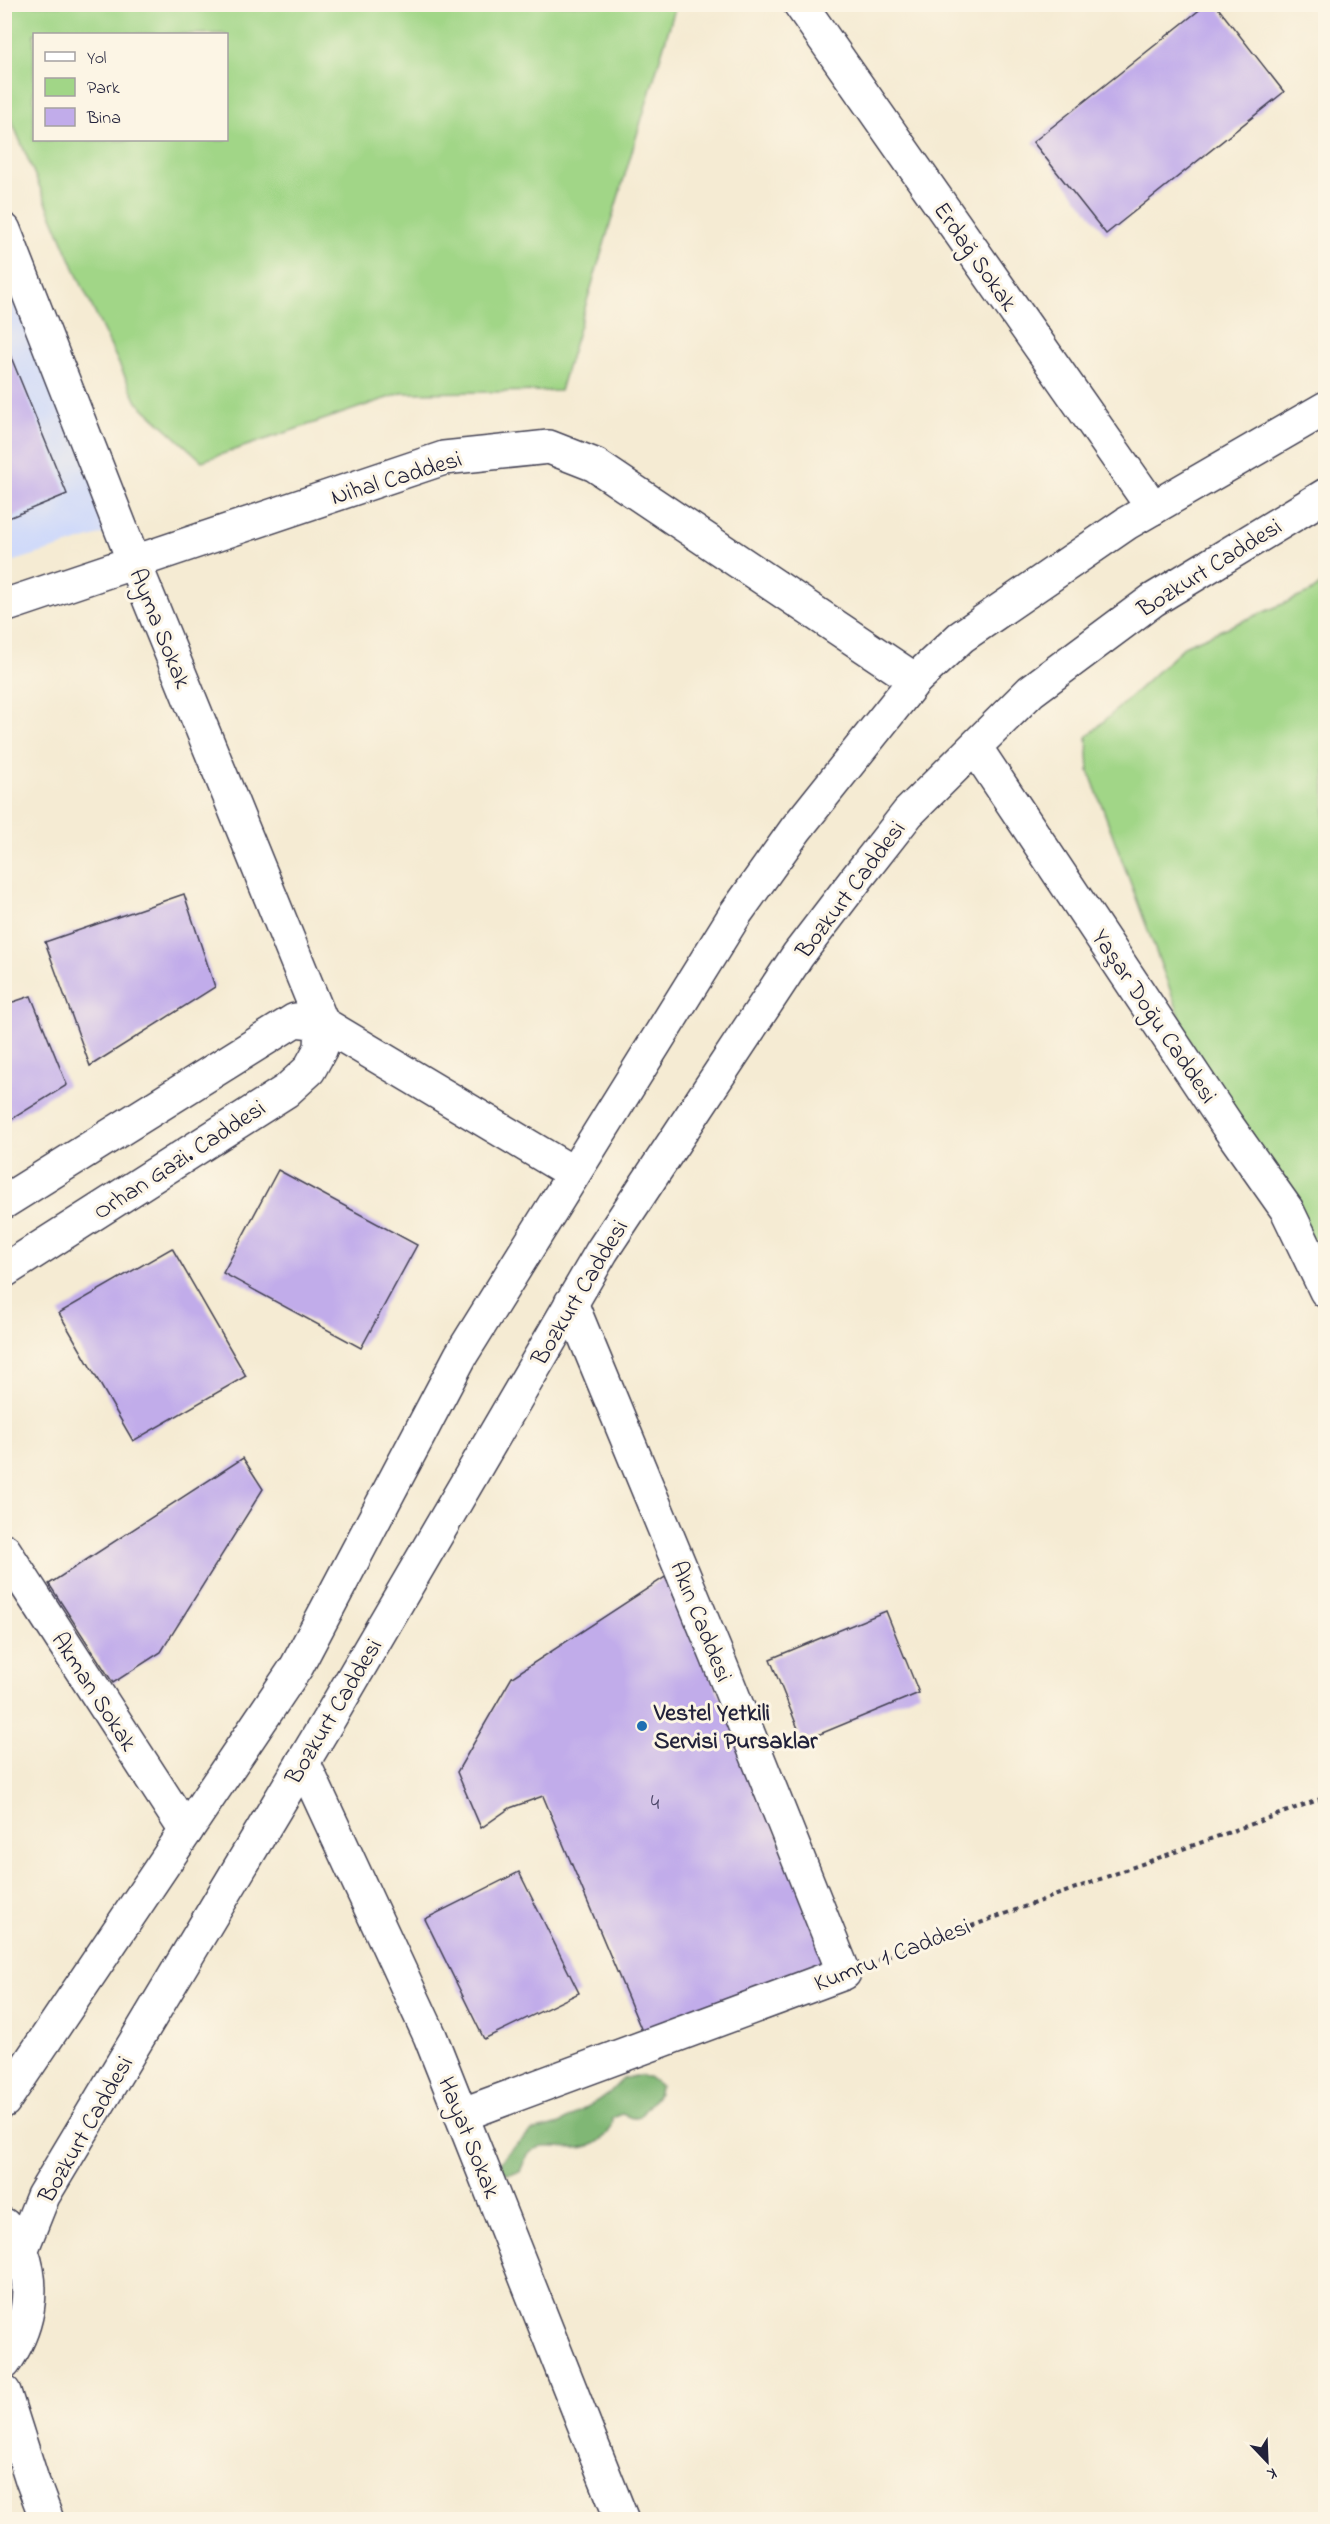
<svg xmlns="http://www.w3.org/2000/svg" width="1330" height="2524" viewBox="0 0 1330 2524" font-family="'Indie Flower',sans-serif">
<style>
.built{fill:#d0daf9}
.green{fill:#a1d687;stroke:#627c61;stroke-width:1.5;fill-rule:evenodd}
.forest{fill:#80b774;stroke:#516c58;stroke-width:1.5}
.building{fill:#c1acea}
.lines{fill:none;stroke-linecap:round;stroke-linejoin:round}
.minor-casing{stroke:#424052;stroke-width:36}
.tertiary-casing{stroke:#424052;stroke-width:36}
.path{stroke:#424052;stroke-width:4;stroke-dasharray:4.5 4.5;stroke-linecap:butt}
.minor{stroke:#fff;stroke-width:33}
.tertiary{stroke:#fff;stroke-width:33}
.poi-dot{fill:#1f6fb2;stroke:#fcf5e5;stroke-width:2}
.labels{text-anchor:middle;stroke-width:6;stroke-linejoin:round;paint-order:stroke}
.number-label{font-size:21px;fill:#4a4467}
.street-label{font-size:24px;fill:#22223b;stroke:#fcf5e5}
.poi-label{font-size:24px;font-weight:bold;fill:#22223b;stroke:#fcf5e5;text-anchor:start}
</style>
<rect width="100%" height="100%" fill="#fcf5e5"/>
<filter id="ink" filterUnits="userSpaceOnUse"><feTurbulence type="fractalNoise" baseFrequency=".0167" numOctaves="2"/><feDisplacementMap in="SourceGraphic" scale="12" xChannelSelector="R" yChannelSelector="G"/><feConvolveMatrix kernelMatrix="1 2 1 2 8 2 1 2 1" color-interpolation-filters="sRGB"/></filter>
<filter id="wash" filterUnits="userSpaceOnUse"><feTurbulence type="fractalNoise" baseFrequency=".008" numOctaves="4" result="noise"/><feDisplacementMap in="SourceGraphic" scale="24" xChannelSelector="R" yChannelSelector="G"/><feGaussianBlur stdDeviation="1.35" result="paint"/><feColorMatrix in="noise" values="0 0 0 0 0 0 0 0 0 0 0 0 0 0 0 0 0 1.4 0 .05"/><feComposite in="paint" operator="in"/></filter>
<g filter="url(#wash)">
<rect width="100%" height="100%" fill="#f5ebd3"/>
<path class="built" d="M4,195L126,527L5,564H4Z"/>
<path class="green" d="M4,5H676L560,391L402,393L202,461L137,402L78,277L5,105ZM34,34H226V140H34Z
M1325,581V1291L1275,1223L1185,1030L1089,771L1087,737L1186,645L1311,592Z"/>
<path class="forest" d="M635,2076L648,2077L660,2086L659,2093L640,2116L632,2118L622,2114L613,2118C613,2126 611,2129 606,2135C582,2163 545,2134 528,2155C524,2160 522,2167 520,2172L508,2174L499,2170V2164L512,2148L532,2131L560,2124L608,2094L623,2079Z"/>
<g id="blocks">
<path class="building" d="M1207,4H1215L1284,92L1106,234L1033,142Z
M4,340L67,494L4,520Z
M184,894L215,987L90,1066L45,942Z
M31,996L67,1085L4,1124V1005Z
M278,1170L417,1245L361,1348L223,1273Z
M172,1248L246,1376L133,1441L59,1313Z
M243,1458L263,1489L161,1652L113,1683L49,1584Z
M665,1577L744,1748L829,1963L642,2031L543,1796L510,1808L481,1828L457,1772L512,1677Z
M886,1611L919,1693L803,1741L770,1659Z
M519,1872L579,1993L484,2039L425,1919Z"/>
</g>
</g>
<g filter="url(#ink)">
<use href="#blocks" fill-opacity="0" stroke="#424052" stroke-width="1.5"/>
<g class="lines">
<g class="minor-casing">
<path id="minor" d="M800,4L1153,508
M4,230L134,562L322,1023
M4,606L444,458L549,447L595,465L915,680
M975,747L1227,1125L1287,1210L1326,1291
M4,1550L186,1831
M303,1762L430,2036L622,2520
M461,2115L844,1973L717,1656L571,1303"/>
</g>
<g class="tertiary-casing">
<path id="tertiary" d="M4,1202L295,1020L322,1023L573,1173
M4,1271L286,1091L309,1070L321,1048L322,1023
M4,2101L297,1666L461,1355L736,913L796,829L915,680L961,637L1127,523L1326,408
M4,2225C10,2233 18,2243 22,2252C36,2290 28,2330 4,2363
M21,2251L43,2196L329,1719L602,1251L798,955L857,878L908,813L1031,691L1153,600L1326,495
M4,2392L32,2480L47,2520"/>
</g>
<path class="path" d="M878,1960L1326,1797"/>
<use href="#minor" class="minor"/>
<use href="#tertiary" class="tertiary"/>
</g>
</g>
<circle class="poi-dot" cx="642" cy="1726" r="6"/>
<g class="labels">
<g class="number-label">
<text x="655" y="1809">4</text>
</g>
<g class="street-label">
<text transform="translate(976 256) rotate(55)" y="8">Erdağ Sokak</text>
<text transform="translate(396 477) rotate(-17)" y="8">Nihal Caddesi</text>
<text transform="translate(1209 567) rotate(-32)" y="8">Bozkurt Caddesi</text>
<text transform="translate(161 628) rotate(68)" y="8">Ayma Sokak</text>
<text transform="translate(850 889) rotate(-53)" y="8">Bozkurt Caddesi</text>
<text transform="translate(1155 1016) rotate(56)" y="8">Yaşar Doğu Caddesi</text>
<text transform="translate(179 1159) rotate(-33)" y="8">Orhan Gazi. Caddesi</text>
<text transform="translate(579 1292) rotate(-59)" y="8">Bozkurt Caddesi</text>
<text transform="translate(702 1621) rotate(68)" y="8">Akın Caddesi</text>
<text transform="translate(95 1691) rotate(57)" y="8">Akman Sokak</text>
<text transform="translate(333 1711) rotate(-59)" y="8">Bozkurt Caddesi</text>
<text transform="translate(892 1954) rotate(-21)" y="8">Kumru 1 Caddesi</text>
<text transform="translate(85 2129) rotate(-60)" y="8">Bozkurt Caddesi</text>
<text transform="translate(470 2137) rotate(68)" y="8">Hayat Sokak</text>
</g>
<g class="poi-label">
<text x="654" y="1720">Vestel Yetkili<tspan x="654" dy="28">Servisi Pursaklar</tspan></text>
</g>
</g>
<rect width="1330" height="2524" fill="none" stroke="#fcf5e5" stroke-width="24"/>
<rect x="33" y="33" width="195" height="108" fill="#fcf5e5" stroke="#a5a1a1" stroke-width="1.5"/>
<rect x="45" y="52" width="30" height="9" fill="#ffffff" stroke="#a5a1a1" stroke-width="1.5"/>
<text x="87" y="63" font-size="18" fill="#22223b">Yol</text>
<rect x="45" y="78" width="30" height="18" fill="#a1d687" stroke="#a5a1a1" stroke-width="1.5"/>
<text x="87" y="93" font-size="18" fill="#22223b">Park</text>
<rect x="45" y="108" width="30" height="18" fill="#c1acea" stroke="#a5a1a1" stroke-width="1.5"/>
<text x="87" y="123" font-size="18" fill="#22223b">Bina</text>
<g transform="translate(1267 2461) rotate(157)" stroke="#fcf5e5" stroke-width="4.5" paint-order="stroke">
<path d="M0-4.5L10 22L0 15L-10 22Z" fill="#22223b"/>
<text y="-9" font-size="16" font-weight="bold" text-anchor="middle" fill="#22223b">K</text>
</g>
</svg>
